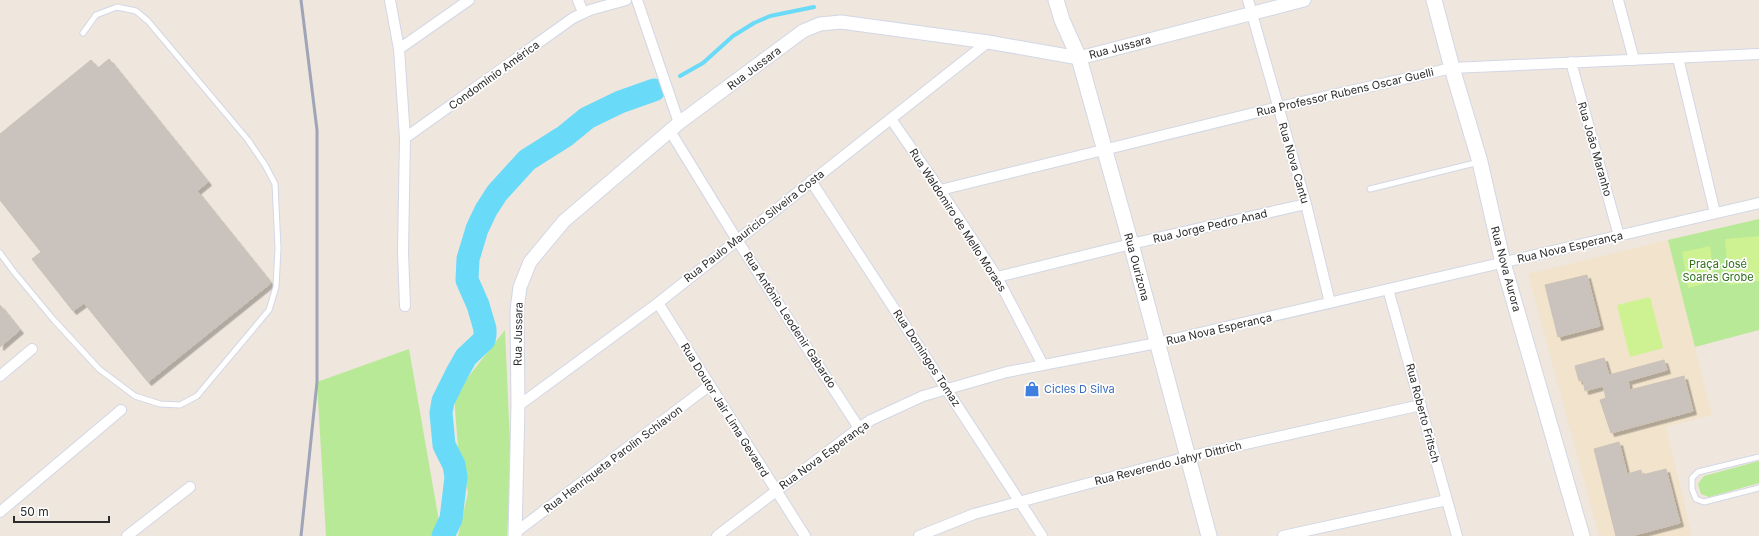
<svg xmlns="http://www.w3.org/2000/svg" width="1759" height="536" viewBox="0 0 1759 536" font-family="Inter,sans-serif">
<style>
.education{fill:#f1e3cc}
.green{fill:#b7e996}
.pitch{fill:#cef191}
.lines{fill:none;stroke-linecap:round;stroke-linejoin:round}
.stream{stroke:#69daf8;stroke-width:4}
.river{stroke:#69daf8;stroke-width:23}
.building{fill:#cac3bd;stroke:#cbc2b7;filter:url(#shadow)}
.service-casing{stroke:#d2d7e6;stroke-width:7}
.minor-casing{stroke:#d2d7e6;stroke-width:12}
.tertiary-casing{stroke:#d2d7e6;stroke-width:15}
.secondary-casing{stroke:#d2d7e6;stroke-width:17}
.service{stroke:#fff;stroke-width:5}
.minor{stroke:#fff;stroke-width:10}
.tertiary{stroke:#fff;stroke-width:13}
.secondary{stroke:#fff;stroke-width:15}
.rail{stroke:#9fa4b8;stroke-width:3}
.labels{text-anchor:middle;stroke-width:3.5;stroke-linejoin:round;paint-order:stroke}
.street-label{font-size:11px;fill:#2c2c2c;stroke:#fff}
.park-label{font-size:11px;fill:#2d7015;stroke:#fff}
.shop-label{font-size:11px;fill:#366cbe;stroke:#fff;text-anchor:start}
</style>
<defs>
<filter id="shadow"><feDropShadow dx="3.5" dy="3.5" stdDeviation="0" flood-color="#0004"/></filter>
</defs>
<rect width="100%" height="100%" fill="#efe6dd"/>
<path class="education" d="M1668,240L1712,415L1666,427L1692,536H1599L1528,274Z"/>
<path class="green" d="M1759,219V330L1695,347L1668,240Z
M505,330L511,467L507,536H458L468,493L458,447L454,395Z
M409,349L440,527L431,536H326L317,382Z
M1759,461V483L1709,497L1701,494L1698,484L1704,476Z"/>
<path class="pitch" d="M1759,236V281L1729,285L1725,239Z
M1710,246L1715,281L1688,288L1682,252Z
M1650,297L1663,348L1630,357L1617,305Z"/>
<g class="lines">
<path class="stream" d="M680,76L703,63L733,36L754,23L770,16L814,7"/>
<path class="river" d="M443,536L451,519L456,477L454,465L444,445L441,413L443,401L457,373L466,357L484,340L485,335V329L478,305L467,280L468,259L477,229L486,210L497,193L527,160L565,136L587,118L620,102L654,90"/>
</g>
<path class="building" d="M109,59L208,182L197,191L271,283L148,382L84,303L73,311L32,259L41,252L0,200V134L91,60L98,68Z
M1587,275L1600,326L1558,337L1545,285Z
M0,305L20,330L0,347Z
M1604,358L1609,375L1664,360L1667,370L1628,381L1630,390L1684,376L1693,411L1611,433L1600,400L1606,398L1603,386L1585,391L1583,380L1579,381L1575,366Z
M1619,442L1627,474L1641,470L1642,475L1666,469L1680,523L1631,536H1616L1594,449Z"/>
<g class="lines">
<g class="service-casing">
<path id="service" d="M1370,189L1479,162
M0,253L14,272L53,319L99,369L135,396L160,404L180,405L197,396L269,310L276,287L278,248L275,184L265,165L248,140L148,21L136,11L117,7L96,15L83,33
M1759,457L1698,472L1692,478V489L1696,499L1704,502L1759,488"/>
</g>
<g class="minor-casing">
<path id="minor" d="M390,0L399,49L405,138L403,251L405,306
M578,0L583,12
M637,0L679,123
M1248,0L1306,204L1330,303
M1618,0L1634,60
M399,49L469,0
M1678,58L1715,213
M1571,62L1619,236
M891,119L940,190L997,277L1043,365
M670,131L737,240L859,428
M405,138L573,18L590,10L626,0
M811,181L1042,536
M940,190L1279,107L1452,68L1759,54
M997,277L1131,244L1306,204
M1388,289L1457,536
M658,303L805,536
M0,376L32,349
M518,406L658,303L988,42
M0,512L121,410
M516,532L710,385
M127,536L190,487
M717,536L859,428L871,420L923,396L1007,372L1157,343L1759,203
M919,536L974,514L1187,457L1421,405
M1283,536L1447,500"/>
</g>
<g class="tertiary-casing">
<path id="tertiary" d="M515,536L518,406L517,310L520,287L530,262L564,221L679,123L803,31L820,24L841,22L988,42L1079,58L1304,0"/>
</g>
<g class="secondary-casing">
<path id="secondary" d="M1056,0L1062,20L1079,58L1131,244L1209,536
M1434,0L1452,68L1480,162L1503,263L1582,536"/>
</g>
<use href="#service" class="service"/>
<use href="#minor" class="minor"/>
<use href="#tertiary" class="tertiary"/>
<use href="#secondary" class="secondary"/>
<path class="rail" d="M301,536L317,382V130L301,0"/>
</g>
<defs>
<g id="shop-bare" transform="scale(1.2)"><path d="M-5-2.5h2.3a2.7 3.5 0 0 1 5.4 0H5L5.5 6h-11ZM-1.5-2.5h3a1.5 2.3 0 0 0-3 0Z" fill="#3f7fe0" stroke="#fff" stroke-width="2.5" paint-order="stroke"/></g>
</defs>
<g fill-rule="evenodd">
<use href="#shop-bare" x="1032" y="389"/>
</g>
<g class="labels">
<g class="street-label">
<text transform="translate(1120 47) rotate(-15)" y="4">Rua Jussara</text>
<text transform="translate(754 68) rotate(-37)" y="4">Rua Jussara</text>
<text transform="translate(494 75) rotate(-36)" y="4">Condomínio América</text>
<text transform="translate(1345 92) rotate(-13)" y="4">Rua Professor Rubens Oscar Guelli</text>
<text transform="translate(1595 149) rotate(74)" y="4">Rua João Maranho</text>
<text transform="translate(1294 163) rotate(74)" y="4">Rua Nova Cantu</text>
<text transform="translate(958 220) rotate(57)" y="4">Rua Waldomiro de Mello Moraes</text>
<text transform="translate(754 226) rotate(-38)" y="4">Rua Paulo Maurício Silveira Costa</text>
<text transform="translate(1210 226) rotate(-13)" y="4">Rua Jorge Pedro Anad</text>
<text transform="translate(1570 247) rotate(-13)" y="4">Rua Nova Esperança</text>
<text transform="translate(1137 267) rotate(75)" y="4">Rua Ourizona</text>
<text transform="translate(1506 269) rotate(75)" y="4">Rua Nova Aurora</text>
<text transform="translate(790 320) rotate(57)" y="4">Rua Antônio Leodenir Gabardo</text>
<text transform="translate(1219 329) rotate(-13)" y="4">Rua Nova Esperança</text>
<text transform="translate(518 334) rotate(-89)" y="4">Rua Jussara</text>
<text transform="translate(927 358) rotate(57)" y="4">Rua Domingos Tomaz</text>
<text transform="translate(725 410) rotate(58)" y="4">Rua Doutor Jair Lima Gevaerd</text>
<text transform="translate(1423 413) rotate(75)" y="4">Rua Roberto Fritsch</text>
<text transform="translate(824 455) rotate(-36)" y="4">Rua Nova Esperança</text>
<text transform="translate(613 459) rotate(-37)" y="4">Rua Henriqueta Parolin Schiavon</text>
<text transform="translate(1168 463) rotate(-14)" y="4">Rua Reverendo Jahyr Dittrich</text>
</g>
<g class="park-label">
<text x="1718" y="268">Praça José<tspan x="1718" dy="13">Soares Grobe</tspan></text>
</g>
<g class="shop-label">
<text x="1044" y="393">Cicles D Silva</text>
</g>
</g>
<path d="M14 516v6h95v-6" fill="none" stroke="#2c2c2c" stroke-width="2"/>
<text x="20" y="516" font-size="12" fill="#2c2c2c" stroke="#ffffff" stroke-width="3" paint-order="stroke">50 m</text>
</svg>
